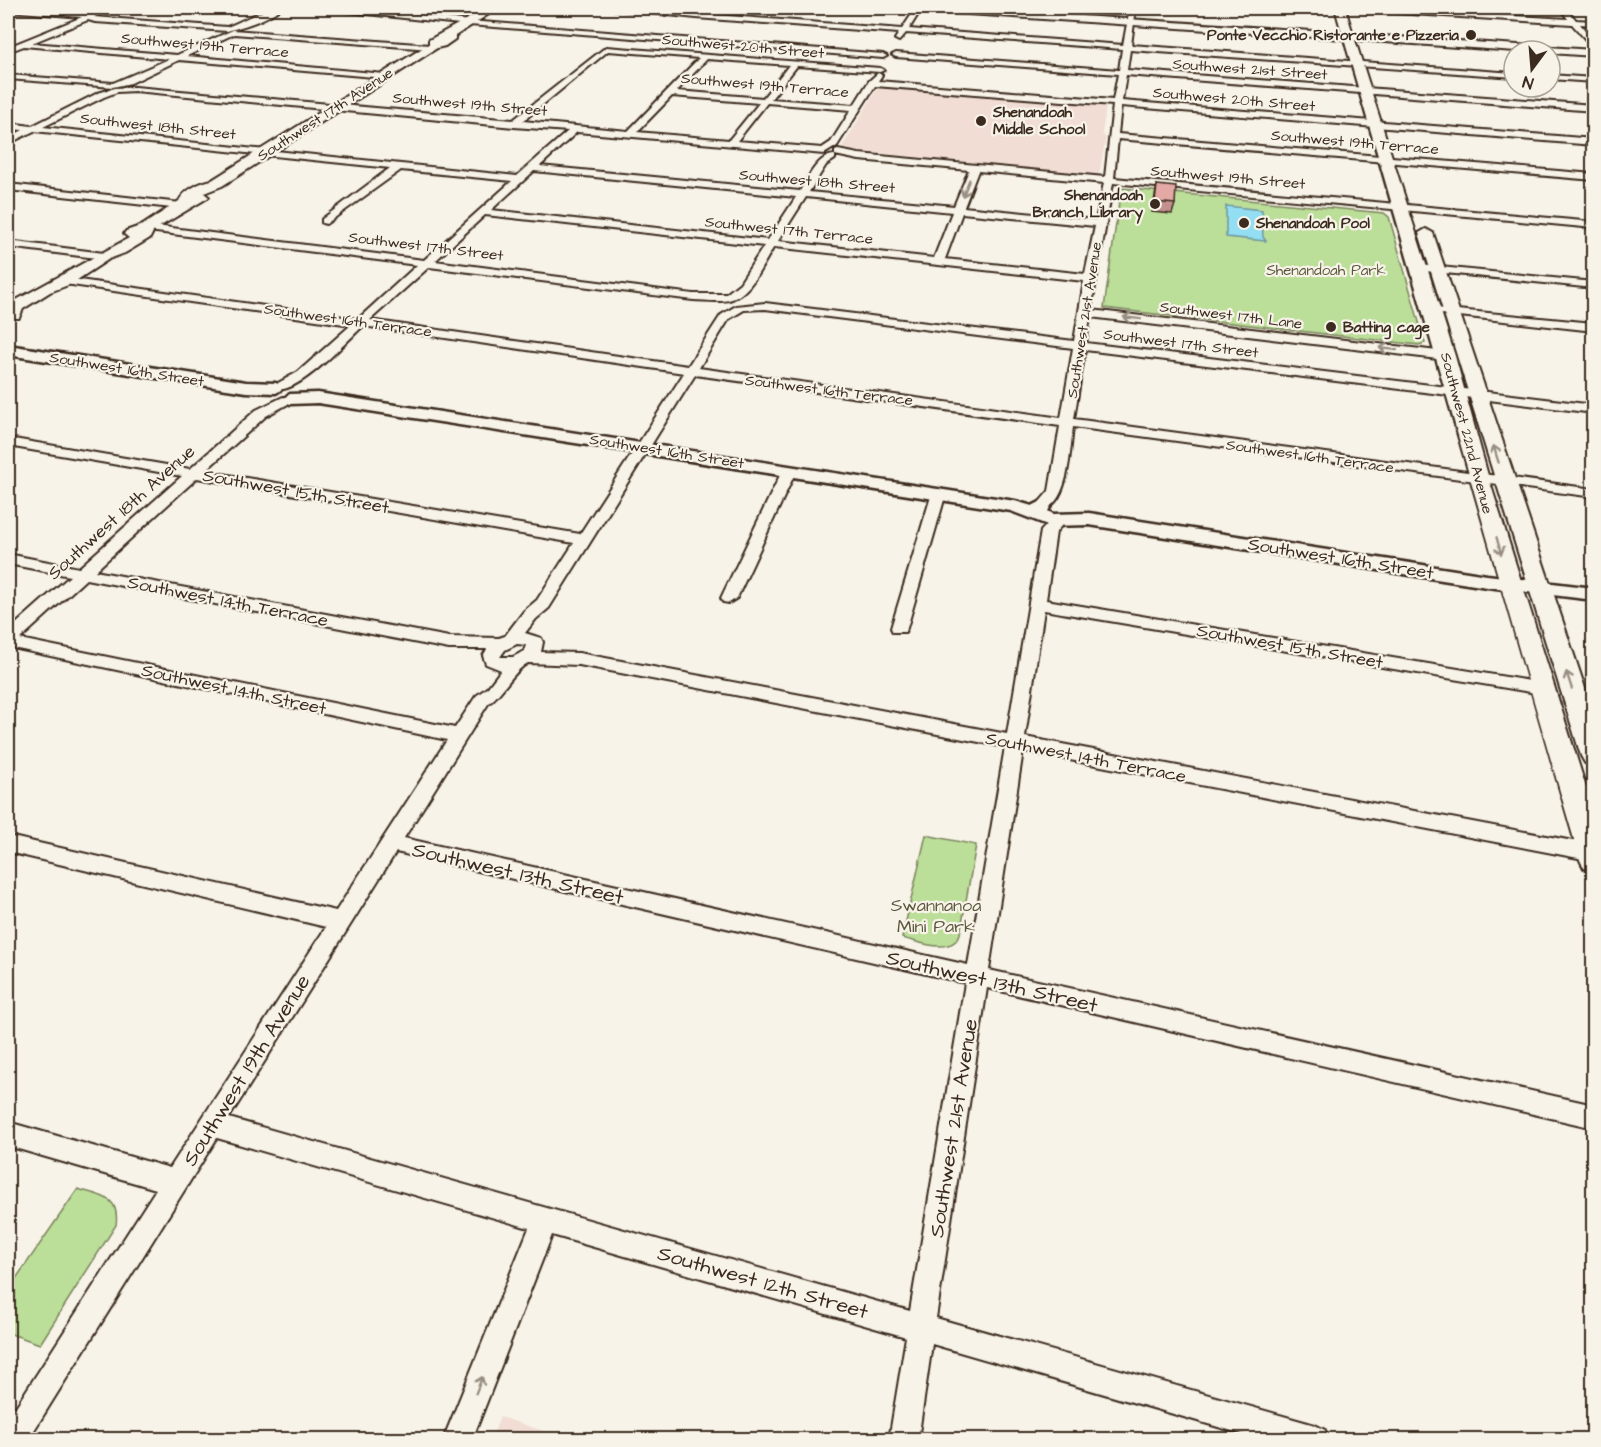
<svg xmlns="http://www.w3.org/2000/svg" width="1601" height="1447" viewBox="0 0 1601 1447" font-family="'Architects Daughter',sans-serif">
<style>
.built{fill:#f1ddd4}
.green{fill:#bbde99;stroke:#7b845c;stroke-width:1.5}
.water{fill:#93def3;stroke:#70969e;stroke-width:1.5}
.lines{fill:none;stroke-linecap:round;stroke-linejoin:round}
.minor-casing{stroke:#3b2a1e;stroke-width:4}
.tertiary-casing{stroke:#3b2a1e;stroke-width:5}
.secondary-casing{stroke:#3b2a1e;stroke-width:4}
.minor{fill:#f7f3e8;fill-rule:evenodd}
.tertiary{fill:#f7f3e8;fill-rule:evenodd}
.secondary{fill:#f7f3e8;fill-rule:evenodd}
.wall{fill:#c4918e;stroke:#3b2a1e;stroke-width:1.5}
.building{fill:#e4a9a5;stroke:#3b2a1e;stroke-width:1.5}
.oneway{stroke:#998e83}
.poi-dot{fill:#3b2a1e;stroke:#f7f3e8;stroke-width:2}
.labels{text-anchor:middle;stroke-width:4.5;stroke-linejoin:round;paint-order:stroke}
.far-poi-label{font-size:15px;font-weight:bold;fill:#3b2a1e;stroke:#f7f3e8;text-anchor:start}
.far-street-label{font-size:15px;fill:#3b2a1e;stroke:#f7f3e8}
.far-park-label{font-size:15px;fill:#5b573d;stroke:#f7f3e8}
.street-label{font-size:18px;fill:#3b2a1e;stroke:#f7f3e8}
.park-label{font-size:18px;fill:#5b573d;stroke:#f7f3e8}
.near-street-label{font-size:21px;fill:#3b2a1e;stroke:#f7f3e8}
</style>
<rect width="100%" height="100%" fill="#f7f3e8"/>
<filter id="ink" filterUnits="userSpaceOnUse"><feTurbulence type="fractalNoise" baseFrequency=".0167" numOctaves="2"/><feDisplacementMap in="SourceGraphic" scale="12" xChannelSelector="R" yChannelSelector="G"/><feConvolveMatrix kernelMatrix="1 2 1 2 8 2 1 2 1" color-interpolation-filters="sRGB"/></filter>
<g filter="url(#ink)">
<path class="built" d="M883,87L1102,106L1106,108L1102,133L1106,138L1099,175L844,150L842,147L877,89Z
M500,1417L568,1439H491Z"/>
<path class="green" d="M1121,188L1384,213L1389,217L1425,343L1419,345L1104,308Z
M926,835L976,845L960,934C952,956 919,942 902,938Z
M78,1189C101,1196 120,1196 116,1225L40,1344L8,1333V1290Z"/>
<path class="water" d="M1226,206L1262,210L1263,237L1266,241L1226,237Z"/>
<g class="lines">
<g class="minor-casing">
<path id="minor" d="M8,8L88,14L105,8H113L94,17L227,27C242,22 267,6 281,8C266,20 245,26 227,31L95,22L88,20L32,43L177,55L233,30L430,45L434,47L430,49L234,34L187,56L385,74L389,76L385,78L179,60L131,83L113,87L8,79V75L113,83L169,59L24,46L8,52V47L82,17L8,11Z
M311,8L407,13L469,21L883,54L887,56L883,58L469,25Z
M602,8H623L902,29L916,8H922L909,29L1123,45L1130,8H1136L1131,45L1514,73V77L1130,50L1127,70L1594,105V111L1126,75L1122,101L1594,139V145L1121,106L1118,134L1594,174V180L1118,139L1114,178L1594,222V228L1113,183L1091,310L1446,352L1452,356L1446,360L1090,317L1086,343L1594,405V413L1085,350L1074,419L1594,489V497L1073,427C1070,449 1069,503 1044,509L1037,505L1049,491L1060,426L695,375L549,608L536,619L525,633L541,638L543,642L541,652L579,653L1007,734L1041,531L1054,517L1059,516L1066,520L1056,532L1046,600L1548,684L1551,688L1548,692L1542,694L1044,610L1025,737L1594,845V861L1023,751L989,970L1594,1105V1128L987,988L936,1318L1315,1425L1325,1430L1329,1440H1263L932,1344L918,1440H889L906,1337L552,1235L472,1440H443L529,1228L217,1138L28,1440H8V1419L156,1189L8,1146V1122L170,1168L326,927L8,852V836L336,911L447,740L8,647V631L70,576L8,564V554L79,568L182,476L8,446V438L190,469L256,410L283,397L290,401L288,404L266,416L205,471L580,534L684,373L363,326C347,341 299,393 278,389L277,386L278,383L298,372L351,325L65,284L59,281L65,278L358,319L417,265L148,231L143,228L148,225L424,260L512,181L401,170L326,224L322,223V219L390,168L34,131L8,144V138L23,130L8,129V123L32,126L98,93L115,88L135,87L513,120L606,47L880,68L884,70L880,72L797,66L771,99L854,105L869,81L878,73L882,75L878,81L1113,100L1118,74L896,57L892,55L896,53L1119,70L1122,49L906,33L899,41L895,39L899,33L696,18ZM608,51L699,58L628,131L523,121ZM707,59L789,65L763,98L677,91ZM875,86L1113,105L1105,177L859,154L838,150L835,151V155C818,155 808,178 800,191L540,166L577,132L824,154L837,146ZM135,91L514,127L568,131L517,176L43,127L104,97L117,92ZM672,96L759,103L729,140L637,132ZM767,103L851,110L831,142L822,148L737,141ZM835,155L859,160L969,170L954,206L809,192L826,165L835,159ZM534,171L796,197L768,240L491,210ZM978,171L1104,183L1096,220L964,207ZM806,197L952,212L934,258L778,241ZM962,213L1095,226L1085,274L945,259ZM485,215L764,246L740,283L726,294H693L435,261ZM774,247L1084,281L1074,341L765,303L736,306L721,315L688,366L370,320L429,267L693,300C705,300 721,303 732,299C752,292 763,263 774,247ZM765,309L1073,348L1061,418L699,368L729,319L744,310ZM197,478L574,543L537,600L524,611L505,636L499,638L449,637L95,571ZM86,579L449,649H487L483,656L486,664L501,670L488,687L476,696L455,728L20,639ZM517,644L526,645L524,651L513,657H500L505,650ZM528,663L579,665L1005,747L968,965L404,838L488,704C503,693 513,671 528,663ZM396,852L965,983L910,1311L229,1118Z
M1344,8H1373L1568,19L1560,8H1566L1576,20L1594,21V25L1580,24L1594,41V49L1572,24L1347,10Z
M1550,75L1594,78V82L1550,79Z
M8,184L181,203L186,206L181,209L8,190Z
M8,241L104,253L109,256L104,259L8,247Z
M1419,265L1594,282V288L1415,270V266Z
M1436,308L1594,323V331L1432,313V309Z
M789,467L796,471L737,598L729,603L723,602L721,598L782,471Z
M939,489L946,493L907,628L905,632H893L891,628L932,493Z"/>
</g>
<g class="tertiary-casing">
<path id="tertiary" d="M8,345L246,382L276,383L284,388L276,393L246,392L8,355Z
M318,393L1015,501L1032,506L1042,501L1048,502L1051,506L1048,511L1053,514L1089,513L1487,575L1594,588V600L1487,587L1089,525L1050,526L1011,511L318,403L290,404L282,399L290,394Z"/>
</g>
<g class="secondary-casing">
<path id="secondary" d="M487,8H498L455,36V39L445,46L437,48L222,186L204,193L209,197L154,230L150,238L125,253L109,259L71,284L50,292L23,309L19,318H8L9,304L129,238L124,234L126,231L143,225L179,201C184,190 201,182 212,180L429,44V40Z
M918,8H960L1342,33L1335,8H1345L1353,34L1594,50V56L1550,53V51H1516L1355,40L1455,356L1489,479L1594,813V871L1584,868L1580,860C1500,587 1424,312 1344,39L923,11Z
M1426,229L1433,233L1594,715V766L1585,763L1581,756L1419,233Z"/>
</g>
<use href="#minor" class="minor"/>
<use href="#tertiary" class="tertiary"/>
<use href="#secondary" class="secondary"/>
</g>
<path class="wall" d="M1157,185L1175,204L1172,214L1152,212Z"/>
<path class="building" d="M1157,185L1176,187L1175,204L1155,202Z"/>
<defs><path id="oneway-shaft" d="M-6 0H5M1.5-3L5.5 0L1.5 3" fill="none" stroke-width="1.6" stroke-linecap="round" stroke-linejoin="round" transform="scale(1.5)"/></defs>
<g class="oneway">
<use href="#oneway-shaft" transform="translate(966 188) rotate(112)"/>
<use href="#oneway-shaft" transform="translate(1132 318) rotate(-173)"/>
<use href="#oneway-shaft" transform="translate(1388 349) rotate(-173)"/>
<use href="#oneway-shaft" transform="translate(1496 454) rotate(-107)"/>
<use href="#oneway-shaft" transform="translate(1499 546) rotate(74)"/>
<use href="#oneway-shaft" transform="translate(1569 680) rotate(-108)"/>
<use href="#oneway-shaft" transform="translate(479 1385) rotate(-68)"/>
</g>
</g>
<g class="poi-dot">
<circle cx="1471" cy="35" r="6"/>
<circle cx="981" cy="121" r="6"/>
<circle cx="1155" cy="204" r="6"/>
<circle cx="1244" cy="223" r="6"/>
<circle cx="1331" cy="327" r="6"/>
</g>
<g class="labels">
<g class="far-poi-label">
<text x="1459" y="40" text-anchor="end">Ponte Vecchio Ristorante e Pizzeria</text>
<text x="993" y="117">Shenandoah<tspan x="993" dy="17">Middle School</tspan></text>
<text x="1143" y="200" text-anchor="end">Shenandoah<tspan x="1143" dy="17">Branch Library</tspan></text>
<text x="1256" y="228">Shenandoah Pool</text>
<text x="1343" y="332">Batting cage</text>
</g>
<g class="far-street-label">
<text transform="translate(205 45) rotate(5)" y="5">Southwest 19th Terrace</text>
<text transform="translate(743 46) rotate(5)" y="5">Southwest 20th Street</text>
<text transform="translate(1250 69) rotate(4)" y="5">Southwest 21st Street</text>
<text transform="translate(765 85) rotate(5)" y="5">Southwest 19th Terrace</text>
<text transform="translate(1234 99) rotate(5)" y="5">Southwest 20th Street</text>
<text transform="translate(470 104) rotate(5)" y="5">Southwest 19th Street</text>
<text transform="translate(325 114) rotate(-33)" y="5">Southwest 17th Avenue</text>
<text transform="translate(158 126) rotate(6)" y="5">Southwest 18th Street</text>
<text transform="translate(1355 142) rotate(5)" y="5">Southwest 19th Terrace</text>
<text transform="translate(1228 177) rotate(5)" y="5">Southwest 19th Street</text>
<text transform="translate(817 181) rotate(5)" y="5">Southwest 18th Street</text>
<text transform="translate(789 230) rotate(6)" y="5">Southwest 17th Terrace</text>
<text transform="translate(426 246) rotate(7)" y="5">Southwest 17th Street</text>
<text transform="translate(1231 315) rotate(7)" y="5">Southwest 17th Lane</text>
<text transform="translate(348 320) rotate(8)" y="5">Southwest 16th Terrace</text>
<text transform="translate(1084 320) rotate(-81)" y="5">Southwest 21st Avenue</text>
<text transform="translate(1181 343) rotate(7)" y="5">Southwest 17th Street</text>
<text transform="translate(127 369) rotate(9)" y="5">Southwest 16th Street</text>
<text transform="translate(829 390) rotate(7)" y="5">Southwest 16th Terrace</text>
<text transform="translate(1467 433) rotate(75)" y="5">Southwest 22nd Avenue</text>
<text transform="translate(667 451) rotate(9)" y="5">Southwest 16th Street</text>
<text transform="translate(1310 456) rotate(8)" y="5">Southwest 16th Terrace</text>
</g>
<g class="far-park-label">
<text x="1326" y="275">Shenandoah Park</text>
</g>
<g class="street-label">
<text transform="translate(296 491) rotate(10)" y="6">Southwest 15th Street</text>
<text transform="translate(121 512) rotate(-42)" y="6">Southwest 18th Avenue</text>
<text transform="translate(1341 558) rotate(9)" y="6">Southwest 16th Street</text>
<text transform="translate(228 601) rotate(11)" y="6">Southwest 14th Terrace</text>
<text transform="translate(1290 646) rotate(10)" y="6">Southwest 15th Street</text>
<text transform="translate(234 689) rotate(12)" y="6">Southwest 14th Street</text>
<text transform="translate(1086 757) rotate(11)" y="6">Southwest 14th Terrace</text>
</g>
<g class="park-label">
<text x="936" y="911">Swannanoa<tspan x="936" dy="21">Mini Park</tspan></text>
</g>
<g class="near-street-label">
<text transform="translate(518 873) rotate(13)" y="7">Southwest 13th Street</text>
<text transform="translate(992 981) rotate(13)" y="7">Southwest 13th Street</text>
<text transform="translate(246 1070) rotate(-58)" y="7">Southwest 19th Avenue</text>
<text transform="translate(953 1128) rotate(-81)" y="7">Southwest 21st Avenue</text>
<text transform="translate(763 1282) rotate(16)" y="7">Southwest 12th Street</text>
</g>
</g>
<rect width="1601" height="1447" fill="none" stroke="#f7f3e8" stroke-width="30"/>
<rect x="15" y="15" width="1571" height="1417" fill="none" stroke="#3b2a1e" stroke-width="2" filter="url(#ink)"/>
<g transform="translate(1532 69) rotate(196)"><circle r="28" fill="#f7f3e8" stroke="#aca397" stroke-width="1.5"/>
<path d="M0-4.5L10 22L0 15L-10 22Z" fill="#3b2a1e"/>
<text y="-9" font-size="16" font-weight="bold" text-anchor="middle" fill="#3b2a1e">N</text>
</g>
</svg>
